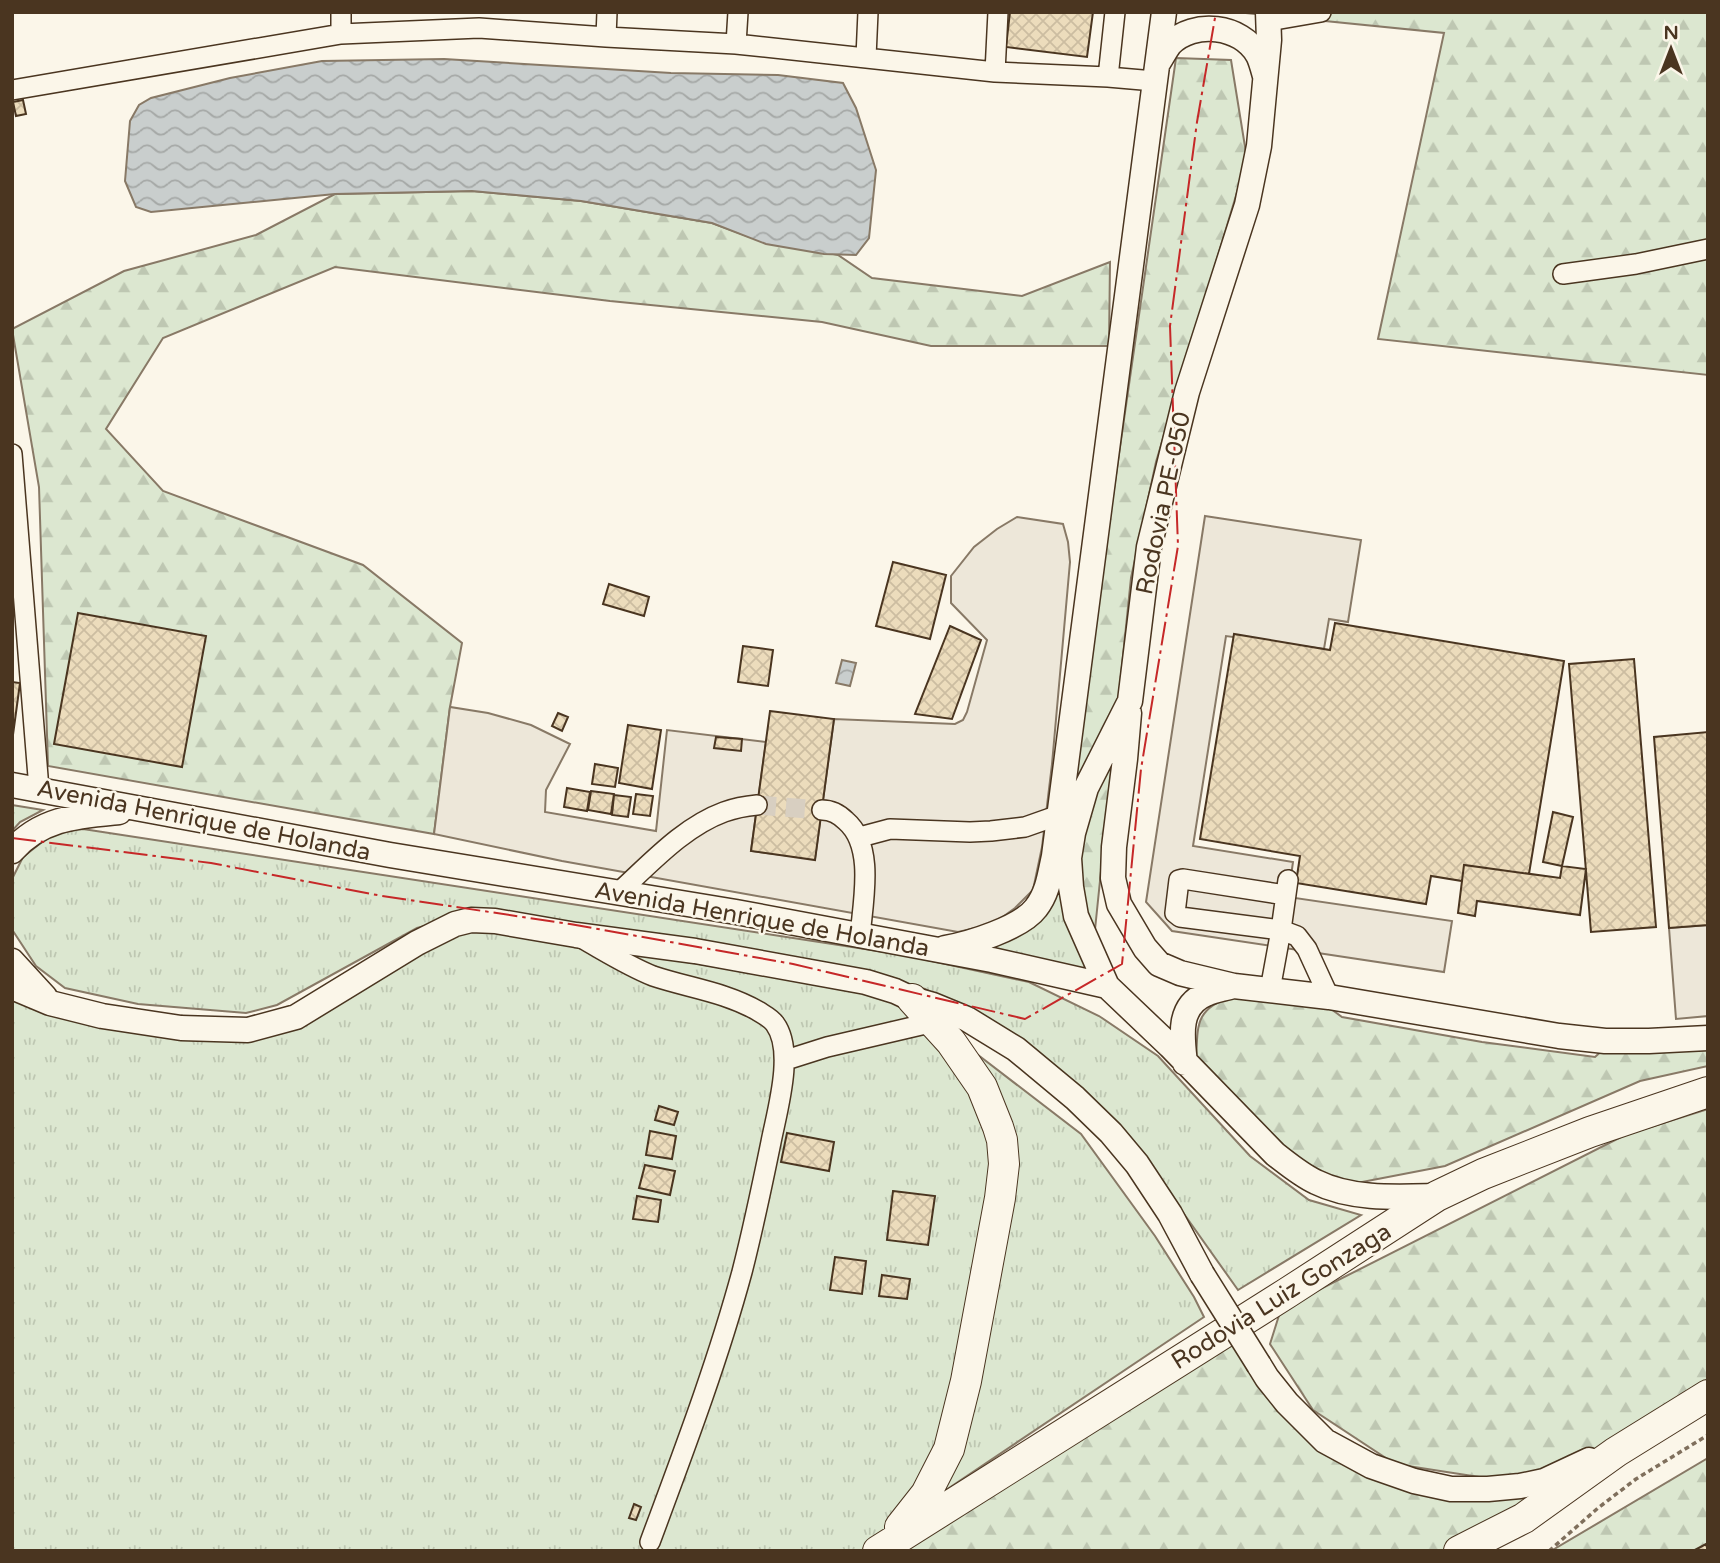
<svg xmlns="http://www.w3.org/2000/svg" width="1720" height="1563" viewBox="0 0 1720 1563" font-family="'Varela Round',sans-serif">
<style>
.grass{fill:url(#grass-tufts);stroke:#887966;stroke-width:2}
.forest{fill:url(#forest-firs);stroke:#887966;stroke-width:2}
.parking{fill:#ede7d9;stroke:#887966;stroke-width:2}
.water{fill:url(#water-waves);stroke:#887966;stroke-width:2}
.building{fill:url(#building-cross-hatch);stroke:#4a3520;stroke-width:2}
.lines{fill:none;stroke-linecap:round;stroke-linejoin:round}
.minor-tunnel{stroke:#d8cfc1;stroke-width:19;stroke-dasharray:19 10;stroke-linecap:butt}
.minor-casing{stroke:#4a3520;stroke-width:22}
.major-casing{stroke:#4a3520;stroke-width:27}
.highway-casing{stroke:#4a3520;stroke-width:32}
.path{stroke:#7f6f5c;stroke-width:3.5;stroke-dasharray:5 3.5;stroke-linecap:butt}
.minor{stroke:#fbf6e9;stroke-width:19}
.major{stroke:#fbf6e9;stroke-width:24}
.highway{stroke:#fbf6e9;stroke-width:30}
.major-bridge-casing{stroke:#4a3520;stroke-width:27;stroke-linecap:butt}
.major-bridge{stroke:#fbf6e9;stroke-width:24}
.power{stroke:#c62828;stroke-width:2;stroke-dasharray:24 5 3.5 5;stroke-linecap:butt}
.labels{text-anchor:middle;stroke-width:5;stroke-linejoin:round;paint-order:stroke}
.street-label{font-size:24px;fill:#4a3520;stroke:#fbf6e9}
</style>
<defs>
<pattern id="grass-tufts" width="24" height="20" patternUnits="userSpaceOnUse" patternTransform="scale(1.75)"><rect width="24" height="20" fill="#dce7d0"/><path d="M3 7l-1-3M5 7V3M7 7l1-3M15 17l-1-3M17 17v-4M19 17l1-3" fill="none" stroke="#bec7b2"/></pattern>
<pattern id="forest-firs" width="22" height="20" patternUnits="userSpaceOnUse" patternTransform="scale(1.75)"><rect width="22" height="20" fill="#dce7d0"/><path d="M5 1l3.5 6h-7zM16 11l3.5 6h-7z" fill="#bec7b2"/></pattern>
<pattern id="water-waves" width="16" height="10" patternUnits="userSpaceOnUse" patternTransform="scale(1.75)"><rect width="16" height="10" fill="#c9cecd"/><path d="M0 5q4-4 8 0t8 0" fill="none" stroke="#a5a8a6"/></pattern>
<pattern id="building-cross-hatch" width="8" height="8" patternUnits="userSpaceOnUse" patternTransform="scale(1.75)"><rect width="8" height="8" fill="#ecdcbc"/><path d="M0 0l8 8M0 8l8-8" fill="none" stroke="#ccbda1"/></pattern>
</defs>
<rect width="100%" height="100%" fill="#fbf6e9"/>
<path class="grass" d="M12,805L43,810L20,822L12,831Z
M83,829L904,955L1029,982L1099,1016L1158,1056L1250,1156L1309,1200L1361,1215L1238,1290L1125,1131L1026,1042L925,989L831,965L466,915L417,928L277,1005L246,1013L138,1004L65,988L36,966L13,931L12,879L23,857L56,831Z
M1058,878L1100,975L979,949Z
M455,924L912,999L934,1022L1004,1164L954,1433L871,1551H12V978L70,1008L248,1030Z
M969,1048L1081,1134L1155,1236L1194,1297L1204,1317L940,1494L1009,1193Z"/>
<path class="forest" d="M1236,12H1708V375L1378,339L1444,33Z
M1176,58L1231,60L1247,159L1156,462L1131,578L1092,959L1058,878Z
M472,191L581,201L712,223L747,236L838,255L872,278L1022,296L1110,262L1109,346H931L822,322L610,301L335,267L163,338L106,429L163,491L363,565L462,643L450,707L434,834L48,766L39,487L12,329L124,271L256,235L335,194Z
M1233,996L1323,1003L1342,1017L1482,1042L1595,1057L1605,1048L1708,1046V1066L1640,1081L1445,1166L1357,1183L1330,1180L1288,1154L1196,1063C1198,1027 1193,1009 1233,996Z
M1708,1109V1379L1575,1465L1492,1479L1395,1464L1313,1410L1270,1344L1281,1309L1625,1135Z
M1224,1333L1325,1441L1451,1489L1640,1451L1458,1551H896Z
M1708,1458V1551H1551Z"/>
<path class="parking" d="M1205,516L1361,540L1348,622L1329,619L1324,649L1226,636L1193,846L1293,862L1288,897L1452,921L1444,972L1172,931L1146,902Z
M1017,517L1063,524L1068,542L1070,562L1052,764L1042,847L1033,890L1015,908L993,924L958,932L562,861L434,834L450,707L488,713L531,725L570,744L546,790L545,812L656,831L667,730L766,742L751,851L815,859L834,719L955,724L963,720L967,712L987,640L951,603V576L974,547L997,529Z
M1708,925V1016L1676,1019L1669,928Z"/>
<path class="water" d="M444,59L671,73L778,75L843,83L856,108L876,170L869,238L856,255L824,254L766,244L712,223L581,201L472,191L335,194L151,212L136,207L125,181L130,121L139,105L151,98L230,78L322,61Z
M842,660L856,663L850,686L836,683Z"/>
<path class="building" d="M1010,12H1093L1087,57L1006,47Z
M23,100L26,114L16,116L13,102Z
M893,562L946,575L930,639L876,626Z
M609,584L649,597L644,616L603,604Z
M78,613L206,636L182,767L54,744Z
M1335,623L1564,661L1529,874L1464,865L1462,881L1431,876L1426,904L1296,883L1300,856L1200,839L1234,634L1330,650Z
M950,626L981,640L952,719L915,714Z
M743,646L773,650L768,686L738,682Z
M1634,659L1656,927L1591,932L1569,664Z
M12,682L20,683L12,742Z
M770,711L834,719L815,860L751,851Z
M558,713L568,717L562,731L552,726Z
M628,725L661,730L652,789L619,783Z
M1708,732V925L1669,928L1654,737Z
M716,737L742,739L741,751L714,748Z
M595,764L618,768L615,787L592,784Z
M567,788L590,792L587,811L564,807Z
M591,791L614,794L611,814L588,810Z
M636,794L653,796L650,816L633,814Z
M614,795L631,797L628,817L612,815Z
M1553,812L1573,817L1562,866L1543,862Z
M1464,865L1560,878L1562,866L1586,869L1580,915L1477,901L1475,916L1458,913Z
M659,1106L678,1112L674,1125L655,1120Z
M650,1131L676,1136L672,1159L646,1155Z
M787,1133L834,1142L829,1171L781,1162Z
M645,1165L675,1171L670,1195L639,1188Z
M893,1191L935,1196L928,1245L887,1240Z
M637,1196L661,1200L658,1222L633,1219Z
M835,1257L866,1261L862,1294L830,1290Z
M882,1275L910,1279L907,1299L879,1296Z
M634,1504L641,1507L636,1520L629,1518Z
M1706,1544L1708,1551H1693Z"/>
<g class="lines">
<path class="minor-tunnel" d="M757,805L822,810"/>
<g class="minor-casing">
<path id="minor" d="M1269,21L1321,12
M341,34V12
M606,37L607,12
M736,44L738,12
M866,57L868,12
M995,72L998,12
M1108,77L1115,12
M12,90L341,34L479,28L606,37L736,44L995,72L1108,77L1154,81
M1563,274L1636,264L1708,249
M12,454L39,789
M822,810C831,810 839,814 846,821C875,846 863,901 860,936
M860,837L890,829L970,832L991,831L1025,827L1059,815
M1288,880L1281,930L1297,936L1307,949L1329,997
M618,893C650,864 683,827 724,812C735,808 746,806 757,805
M583,939C606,952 628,966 653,976C689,988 725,992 758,1011C764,1015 771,1018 775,1024C795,1051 777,1111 771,1142C762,1186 753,1229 742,1272C717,1364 683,1453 650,1542
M1270,990L1281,930L1180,917L1175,913L1179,880L1183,879L1285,895
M786,1060L827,1047L934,1022"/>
</g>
<g class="major-casing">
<path id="major" d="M1158,63C1162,57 1166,49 1170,44C1194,20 1241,25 1258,55C1261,61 1263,69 1265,76
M1129,713L1125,759L1114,847L1113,878L1119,904L1145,948L1159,964L1180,973L1234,986L1329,997L1559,1036L1605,1041H1649L1708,1038
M12,785L390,855L736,912L992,960L1107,986L1170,1046L1275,1154C1288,1164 1301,1175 1316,1182C1352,1200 1398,1197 1437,1196
M12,851C41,818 77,816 119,812
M945,948C969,944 1021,928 1036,908C1048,893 1050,874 1054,856L1164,12
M12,961L45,997
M1107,986L1076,916L1071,887L1069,858L1073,833L1086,788L1130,701L1149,547L1187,392L1247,205L1259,146L1269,40L1268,12
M12,987L50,1003L102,1016L181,1028L248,1030L296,1017L417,943L455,924L471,920L495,921L576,935L695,951L866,982L895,991L912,999L933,1005L967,1019L1016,1049L1075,1098L1111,1133L1137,1164L1170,1214L1202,1274
M1185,1063C1182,1037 1177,1006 1206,994C1214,990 1224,989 1233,986
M1259,1365L1267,1378L1287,1403L1325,1441L1371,1466L1414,1481L1451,1489H1488L1520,1486L1544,1481L1589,1460"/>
</g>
<g class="highway-casing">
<path id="highway" d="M900,1527L926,1494L949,1449L966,1381L1000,1198L1004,1164L1002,1140L998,1127L982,1087L951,1042L912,999
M878,1551L1287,1293L1437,1196L1483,1174L1590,1132L1708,1092
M1459,1551L1524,1518L1616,1452L1708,1395"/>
</g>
<path class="path" d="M1549,1551L1598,1508L1636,1479L1708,1435"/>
<use href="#minor" class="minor"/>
<use href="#major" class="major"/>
<use href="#highway" class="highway"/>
<g class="major-bridge-casing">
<path id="major-bridge" d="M1202,1274L1259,1365"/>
</g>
<use href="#major-bridge" class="major-bridge"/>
<path class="power" d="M12,838L211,863L382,896L570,924L793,964L1025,1019L1122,964L1141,769L1178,546L1170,326L1197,122L1216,12"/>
</g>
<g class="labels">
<g class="street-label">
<text transform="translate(1163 503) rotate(-78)" y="8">Rodovia PE-050</text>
<text transform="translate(204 820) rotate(11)" y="8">Avenida Henrique de Holanda</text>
<text transform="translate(762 919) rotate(10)" y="8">Avenida Henrique de Holanda</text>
<text transform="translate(1281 1296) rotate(-32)" y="8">Rodovia Luiz Gonzaga</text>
</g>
</g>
<rect width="1720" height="1563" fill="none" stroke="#4a3520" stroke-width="28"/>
<g transform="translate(1671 49)" stroke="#fbf6e9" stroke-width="5" paint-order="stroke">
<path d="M0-5L12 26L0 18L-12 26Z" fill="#4a3520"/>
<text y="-10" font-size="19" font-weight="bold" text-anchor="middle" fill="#4a3520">N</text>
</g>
</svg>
